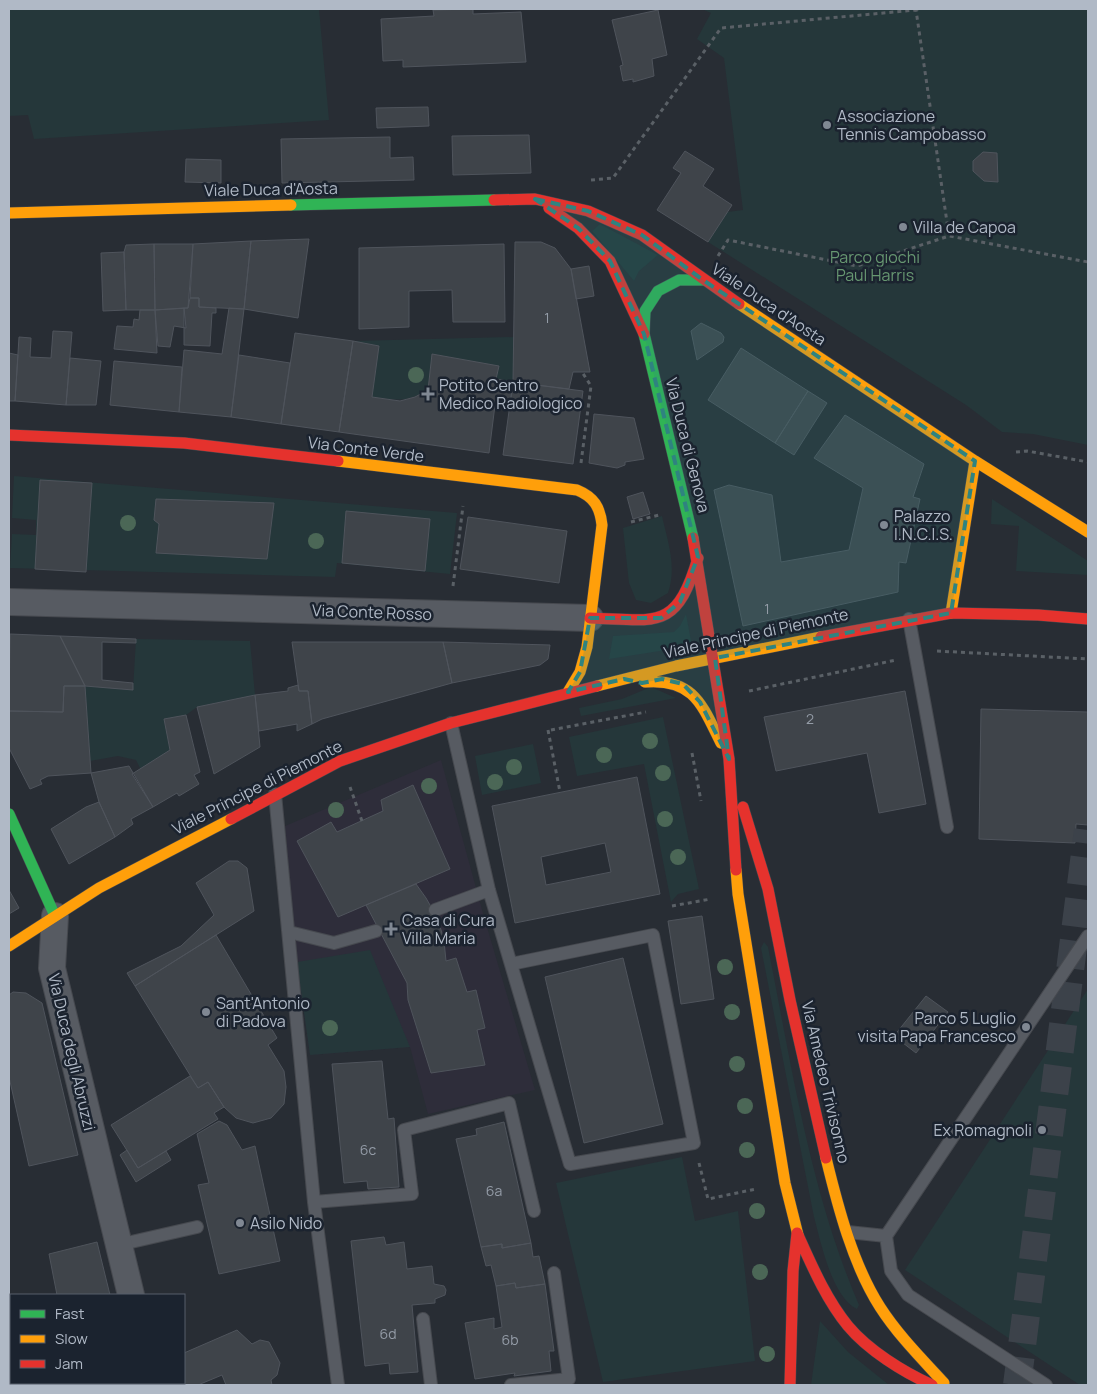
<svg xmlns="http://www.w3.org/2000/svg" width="1097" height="1394" viewBox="0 0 1097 1394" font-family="Manrope,sans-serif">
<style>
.medical{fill:#2e2d3a}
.green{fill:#25373a}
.building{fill:#3f444a;stroke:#4f545c;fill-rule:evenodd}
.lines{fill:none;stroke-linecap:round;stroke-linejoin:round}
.primary-tunnel{stroke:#3c424a;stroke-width:28;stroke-dasharray:28 14;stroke-linecap:butt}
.lane-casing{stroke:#46494f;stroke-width:14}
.street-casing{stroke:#46494f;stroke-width:28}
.fast-casing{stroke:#46494f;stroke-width:12}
.slow-casing{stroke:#46494f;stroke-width:12}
.jam-casing{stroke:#46494f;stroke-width:12}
.path{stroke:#5a6066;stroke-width:3;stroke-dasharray:4 4;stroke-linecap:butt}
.lane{stroke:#575b62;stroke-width:12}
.street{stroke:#575b62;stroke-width:26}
.fast{stroke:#30b455;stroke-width:11}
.slow{stroke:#ff9f0a;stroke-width:11}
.jam{stroke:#e5322d;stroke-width:11}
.tree{fill:#4b6756}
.marked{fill:#2f8380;fill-opacity:0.2;stroke:#2f8380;stroke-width:4;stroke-dasharray:10 6;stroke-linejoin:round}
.poi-dot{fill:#808893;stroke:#1b232f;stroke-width:2}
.labels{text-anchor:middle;stroke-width:5;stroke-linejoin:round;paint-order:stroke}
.number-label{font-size:14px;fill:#949ca7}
.poi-label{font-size:16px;fill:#b0b9c6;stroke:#1b232f;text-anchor:start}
.street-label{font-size:16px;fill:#b0b9c6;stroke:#1b232f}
.park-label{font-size:16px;fill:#679771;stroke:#1b232f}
</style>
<rect width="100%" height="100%" fill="#282d34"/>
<path class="medical" d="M441,760L484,917L535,1090L428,1114L410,1047L310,1055L297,962L285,826Z"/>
<path class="green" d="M9,9H319L329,120L34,139L28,115L9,116Z
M702,9H1088V445L1033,434L1002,432L966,405L708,242L727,212L743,210L724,58L697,39L711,13Z
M600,224L658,255L639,271L634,281L592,231Z
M515,337L513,382L496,379L498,366L433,354L428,390C406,403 396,400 372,397L379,346L353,341Z
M14,476L457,513L450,574L337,563L335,577L10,568L12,534L36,535V520L12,518Z
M992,499L1088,561V575L1016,571L1019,526L991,524Z
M662,516C668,543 677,566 668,593L651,603L636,600L629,583L623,528Z
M686,614L692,646L609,659L613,636L674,632L680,626Z
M136,639L250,641L255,695L197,707L186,715L164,719L170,750L141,770L136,760L118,756L90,761L85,686L133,690Z
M651,687L676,698L581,716L579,708L622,699Z
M663,717L699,889L678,894L671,902L644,764L577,776L569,737Z
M533,744L541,783L482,795L475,756Z
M764,942L768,947C792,1068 810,1191 859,1305L857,1309C832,1297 821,1243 814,1217L761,948Z
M370,950L410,1047L310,1055L297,962Z
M1088,989V1385H1080L905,1270Z
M682,1157L695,1221L738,1211L755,1361L603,1382L556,1183Z
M820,1321L848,1352L889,1385H811Z"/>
<path class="building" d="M473,9V14L521,12L526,62L403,67V60L383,61L381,19L434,16L433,10Z
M658,10L667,55L652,59L654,76L633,82V79L623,81L620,66L623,65L612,20Z
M428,107L429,126L377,128L376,108Z
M529,135L531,173L453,175L452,136Z
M390,137V158L413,157L414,180L282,183L281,139Z
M685,151L714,169L703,186L732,205L708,242L657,210L681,173L673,168Z
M983,152L997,153L998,182L984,181L973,171V161Z
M186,159L221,160V183L185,182Z
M309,239L298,318L244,309L251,241Z
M251,241L244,309L199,307V298H190L193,244Z
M515,242H541L555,248L571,269L590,372H573L569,389L513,382Z
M154,244L155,310H126L124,252L126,245Z
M154,244H193L188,308L155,310Z
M504,244L505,322H453L452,290L409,291V327L359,329V248Z
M124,252L126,310L103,311L101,253Z
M589,266L594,296L576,299L571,269Z
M190,298H199V307L216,308V313H212L210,346L184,345V308H188Z
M184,308L186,328L174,326L170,347L158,346L155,310Z
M229,308L244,309L231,417L179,412L184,350L222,354Z
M140,310H155L157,353L114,349L117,326L133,327L134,319L139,320Z
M701,323L721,333L724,337L723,342L697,360L691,331Z
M53,331L72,332L66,405L15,401L19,337L31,338L30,357L51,358Z
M295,333L353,341L339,432L281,424Z
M353,341L379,346L372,397L400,401L415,397L428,390L432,354L499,366L496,379L513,382L510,407L495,405L489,453L339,432Z
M741,348L808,391L775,443L708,400Z
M9,353L18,355L15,401H9Z
M239,355L290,363L281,424L231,417Z
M70,358L101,361L96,405H66Z
M114,361L182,367L179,412L110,405Z
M513,382L583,391L573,464L503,455Z
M808,391L827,403L794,455L775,443Z
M594,414L634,418L644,459L625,462V465L617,468L589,463Z
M845,415L924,464L913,497L920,499L906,563L899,562L898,592L743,626L714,490L729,485L772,495L781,562L849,550L863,488L814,458Z
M40,480L92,483L86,572L35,569Z
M643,492L650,514L633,519L627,497Z
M156,499L274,503L267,559L156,553L159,524L154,520Z
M346,511L430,519L425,571L342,563Z
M468,517L567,531L559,583L460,569Z
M10,634L60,636L85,686H64L63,712L9,711Z
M60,636L136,639V643L102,642V680L133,683V690L85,686Z
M292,642H443L452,683L322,719L312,724L308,691H299Z
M443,642L550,645L548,659L540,665L452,683Z
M298,685L299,691H308L312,724L297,731V724L259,731L255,695L288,691V688Z
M64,686H85L91,773L48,776L40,780L42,784L30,789L9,748V711L63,712Z
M905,691L926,804L879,813L867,753L776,771L764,717Z
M255,695L260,747L214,774L197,707Z
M981,709L1088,712V825L1076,824L1075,843L979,839Z
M186,715L200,772L194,775L199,784L179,796L177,793L153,807L132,774L170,750L164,719Z
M129,766L153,807L131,819L133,824L115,837L99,802L91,773Z
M637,777L660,894L515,923L492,806ZM605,843L611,872L546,885L541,857Z
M413,785L450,869L338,917L297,841L331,822L337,832L383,811L381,800Z
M99,802L115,837L69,864L51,829L86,807Z
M229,861H238L247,868L254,911L135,986L127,973L181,946L214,915L196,883Z
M416,884L426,898L438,919L444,941L446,961L456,958L467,992L476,990L485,1028L477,1030L485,1065L431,1073L408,1000L407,983L366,905Z
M9,890L19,908L9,914Z
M702,916L714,999L681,1004L668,921Z
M216,935L277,1038L268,1045L284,1071L286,1087L284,1104L271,1118L253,1123L236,1118L224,1107L208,1082L198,1088L135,986Z
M623,958L663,1124L584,1143L545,977Z
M13,992L26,993L42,1003L78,1155L29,1166L9,1077V995Z
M926,996L948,1012L916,1053L894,1036Z
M382,1061L388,1119L394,1118L399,1187L368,1189L367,1181L344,1183L332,1064Z
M190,1076L198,1088L208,1082L224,1107L214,1113L218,1119L138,1168L111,1125Z
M219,1121L227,1125L242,1150L255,1146L280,1261L219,1274L198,1185L209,1183L197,1134Z
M504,1122L531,1243L502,1248V1244L481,1247L456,1139L477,1135L476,1129Z
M127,1150L138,1168L166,1151L171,1160L136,1182L120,1155Z
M384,1237L386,1245L404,1242L407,1269L432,1266L434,1284L444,1286L446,1290L445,1295L435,1299V1303L412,1305L418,1372L390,1374L389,1363L365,1366L351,1241Z
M97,1242L110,1295H57L49,1254Z
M531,1243L533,1257L539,1256L545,1284L516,1288L515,1283L496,1286L491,1265L486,1266L481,1247L502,1244V1248Z
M515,1283L516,1288L545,1284L554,1351H549L551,1371L514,1376L515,1373L475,1379L465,1323L494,1318V1329L502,1327L496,1286Z
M237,1330L252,1344L260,1340L269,1342L280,1363L277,1375L271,1380L272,1385H226L222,1375L198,1385H181L180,1383H184V1353Z
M96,1383H130V1385H96Z"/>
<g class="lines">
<path class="primary-tunnel" d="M1017,1385L1088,830"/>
<g class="lane-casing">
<path id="lane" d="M909,619L947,827
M451,723L489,890L570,1164L694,1143L653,935L511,964
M275,794L314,1202L338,1385
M435,910L489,890
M289,932L334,943L376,931
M314,1202L412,1194L404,1130L509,1103L534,1211
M848,1232L886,1236L891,1271L908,1295L1046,1385
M886,1236L1088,936
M118,1245L197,1227
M423,1319L431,1385
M511,1385L569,1379L554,1273"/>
</g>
<g class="street-casing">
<path id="street" d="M9,602L590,618
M55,916L52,968L131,1295
M148,1383V1385"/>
</g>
<g class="fast-casing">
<path id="fast" d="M291,205L494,200
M693,538L644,334L645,311L658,291L679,280H703
M9,814L55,916"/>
</g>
<g class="slow-casing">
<path id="slow" d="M9,213L291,205
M739,304L975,461L1088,532
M338,461L577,490C594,497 600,507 602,525L587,647L580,672L568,692
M951,613L975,461
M645,682C694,678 702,705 721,743
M597,686L676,666L821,637
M736,870L738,894L785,1183L798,1235
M9,946L99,888L231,819
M826,1158C838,1207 853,1265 880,1307C898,1335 922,1359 944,1383"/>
</g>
<g class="jam-casing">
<path id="jam" d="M494,200L535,199L588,211L642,235L739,304
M549,208L578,228L610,261L644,334
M9,435L184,443L338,461
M693,538L729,759L736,870
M590,618C656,620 676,632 698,558
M821,637L951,613L1038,615L1088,619
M743,807L768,889L790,1000L826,1158
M231,819L340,761L451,723L597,686
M798,1235C812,1266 826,1299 848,1326C868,1350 903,1372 932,1385
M790,1385L793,1271L797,1233"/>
</g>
<path class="path" d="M918,9L916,10L949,236
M591,180L613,178L721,28L916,10
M718,256L728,240L857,266L949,236L1088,262
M1016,452L1027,451L1088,462
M581,463L591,386L582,372
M631,522L659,515
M453,586L463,506
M937,651L1088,659
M749,691L896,660
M548,730L560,792
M551,730L646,712
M692,753L701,801
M350,787L362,821
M672,906L711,899
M699,1163L708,1199L756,1189"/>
<use href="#lane" class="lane"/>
<use href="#street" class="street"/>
<use href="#fast" class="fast"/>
<use href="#slow" class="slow"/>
<use href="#jam" class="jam"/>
</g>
<g class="tree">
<circle cx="416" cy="375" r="8"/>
<circle cx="128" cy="523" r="8"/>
<circle cx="316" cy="541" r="8"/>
<circle cx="650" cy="741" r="8"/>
<circle cx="604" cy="755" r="8"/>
<circle cx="514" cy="767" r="8"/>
<circle cx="663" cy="773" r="8"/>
<circle cx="495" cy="782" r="8"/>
<circle cx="429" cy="786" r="8"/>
<circle cx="336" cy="810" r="8"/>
<circle cx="665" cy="819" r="8"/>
<circle cx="678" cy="857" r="8"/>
<circle cx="725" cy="967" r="8"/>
<circle cx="732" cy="1012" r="8"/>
<circle cx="330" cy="1028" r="8"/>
<circle cx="737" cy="1064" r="8"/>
<circle cx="745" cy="1106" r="8"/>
<circle cx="747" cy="1150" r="8"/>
<circle cx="757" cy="1211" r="8"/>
<circle cx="760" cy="1272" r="8"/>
<circle cx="767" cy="1354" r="8"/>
</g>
<path class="marked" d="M535,199L588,211L642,235L703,280L975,461L951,613L715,658L729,759L700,702L683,684L662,679L642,683L624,679L568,692L580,672L590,618H661L680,602L698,557L644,334L610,261L578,228Z"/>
<g class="poi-dot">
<circle cx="827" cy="125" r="5"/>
<circle cx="903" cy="227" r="5"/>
<path d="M425.5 386.5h5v5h5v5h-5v5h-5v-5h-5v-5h5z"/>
<circle cx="884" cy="525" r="5"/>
<path d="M388.5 921.5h5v5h5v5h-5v5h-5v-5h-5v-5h5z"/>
<circle cx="206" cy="1012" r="5"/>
<circle cx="1026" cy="1027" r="5"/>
<circle cx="1042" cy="1130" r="5"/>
<circle cx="240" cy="1223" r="5"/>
</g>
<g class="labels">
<g class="number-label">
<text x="547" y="323">1</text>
<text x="767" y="614">1</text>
<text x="810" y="724">2</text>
<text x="368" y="1155">6c</text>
<text x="494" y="1196">6a</text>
<text x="388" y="1339">6d</text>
<text x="510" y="1345">6b</text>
</g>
<g class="poi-label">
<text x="837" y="122">Associazione<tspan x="837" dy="18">Tennis Campobasso</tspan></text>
<text x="913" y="233">Villa de Capoa</text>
<text x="439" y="391">Potito Centro<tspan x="439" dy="18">Medico Radiologico</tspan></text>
<text x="894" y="522">Palazzo<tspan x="894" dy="18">I.N.C.I.S.</tspan></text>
<text x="402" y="926">Casa di Cura<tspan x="402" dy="18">Villa Maria</tspan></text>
<text x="216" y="1009">Sant'Antonio<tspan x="216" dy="18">di Padova</tspan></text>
<text x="1016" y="1024" text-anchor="end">Parco 5 Luglio<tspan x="1016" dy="18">visita Papa Francesco</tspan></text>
<text x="1032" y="1136" text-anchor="end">Ex Romagnoli</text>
<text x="250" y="1229">Asilo Nido</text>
</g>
<g class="street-label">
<text transform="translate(271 189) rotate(-1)" y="6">Viale Duca d'Aosta</text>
<text transform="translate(769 304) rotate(34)" y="6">Viale Duca d'Aosta</text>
<text transform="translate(688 445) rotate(76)" y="6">Via Duca di Genova</text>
<text transform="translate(366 449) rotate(7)" y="6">Via Conte Verde</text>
<text transform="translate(372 612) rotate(2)" y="6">Via Conte Rosso</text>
<text transform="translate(756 633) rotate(-12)" y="6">Viale Principe di Piemonte</text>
<text transform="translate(257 787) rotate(-27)" y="6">Viale Principe di Piemonte</text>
<text transform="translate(72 1052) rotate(77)" y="6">Via Duca degli Abruzzi</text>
<text transform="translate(826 1082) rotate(77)" y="6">Via Amedeo Trivisonno</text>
</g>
<g class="park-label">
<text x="875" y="263">Parco giochi<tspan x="875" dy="18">Paul Harris</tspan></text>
</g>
</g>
<rect width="1097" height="1394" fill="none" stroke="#b0b9c6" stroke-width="20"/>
<rect x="10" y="1294" width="175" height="90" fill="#1b232f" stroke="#575f6b"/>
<rect x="20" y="1310" width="25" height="8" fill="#30b455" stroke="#575f6b"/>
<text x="55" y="1319" font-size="15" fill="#b0b9c6">Fast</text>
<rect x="20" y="1335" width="25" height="8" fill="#ff9f0a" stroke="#575f6b"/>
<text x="55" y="1344" font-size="15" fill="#b0b9c6">Slow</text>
<rect x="20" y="1360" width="25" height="8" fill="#e5322d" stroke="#575f6b"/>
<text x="55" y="1369" font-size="15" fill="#b0b9c6">Jam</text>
</svg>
